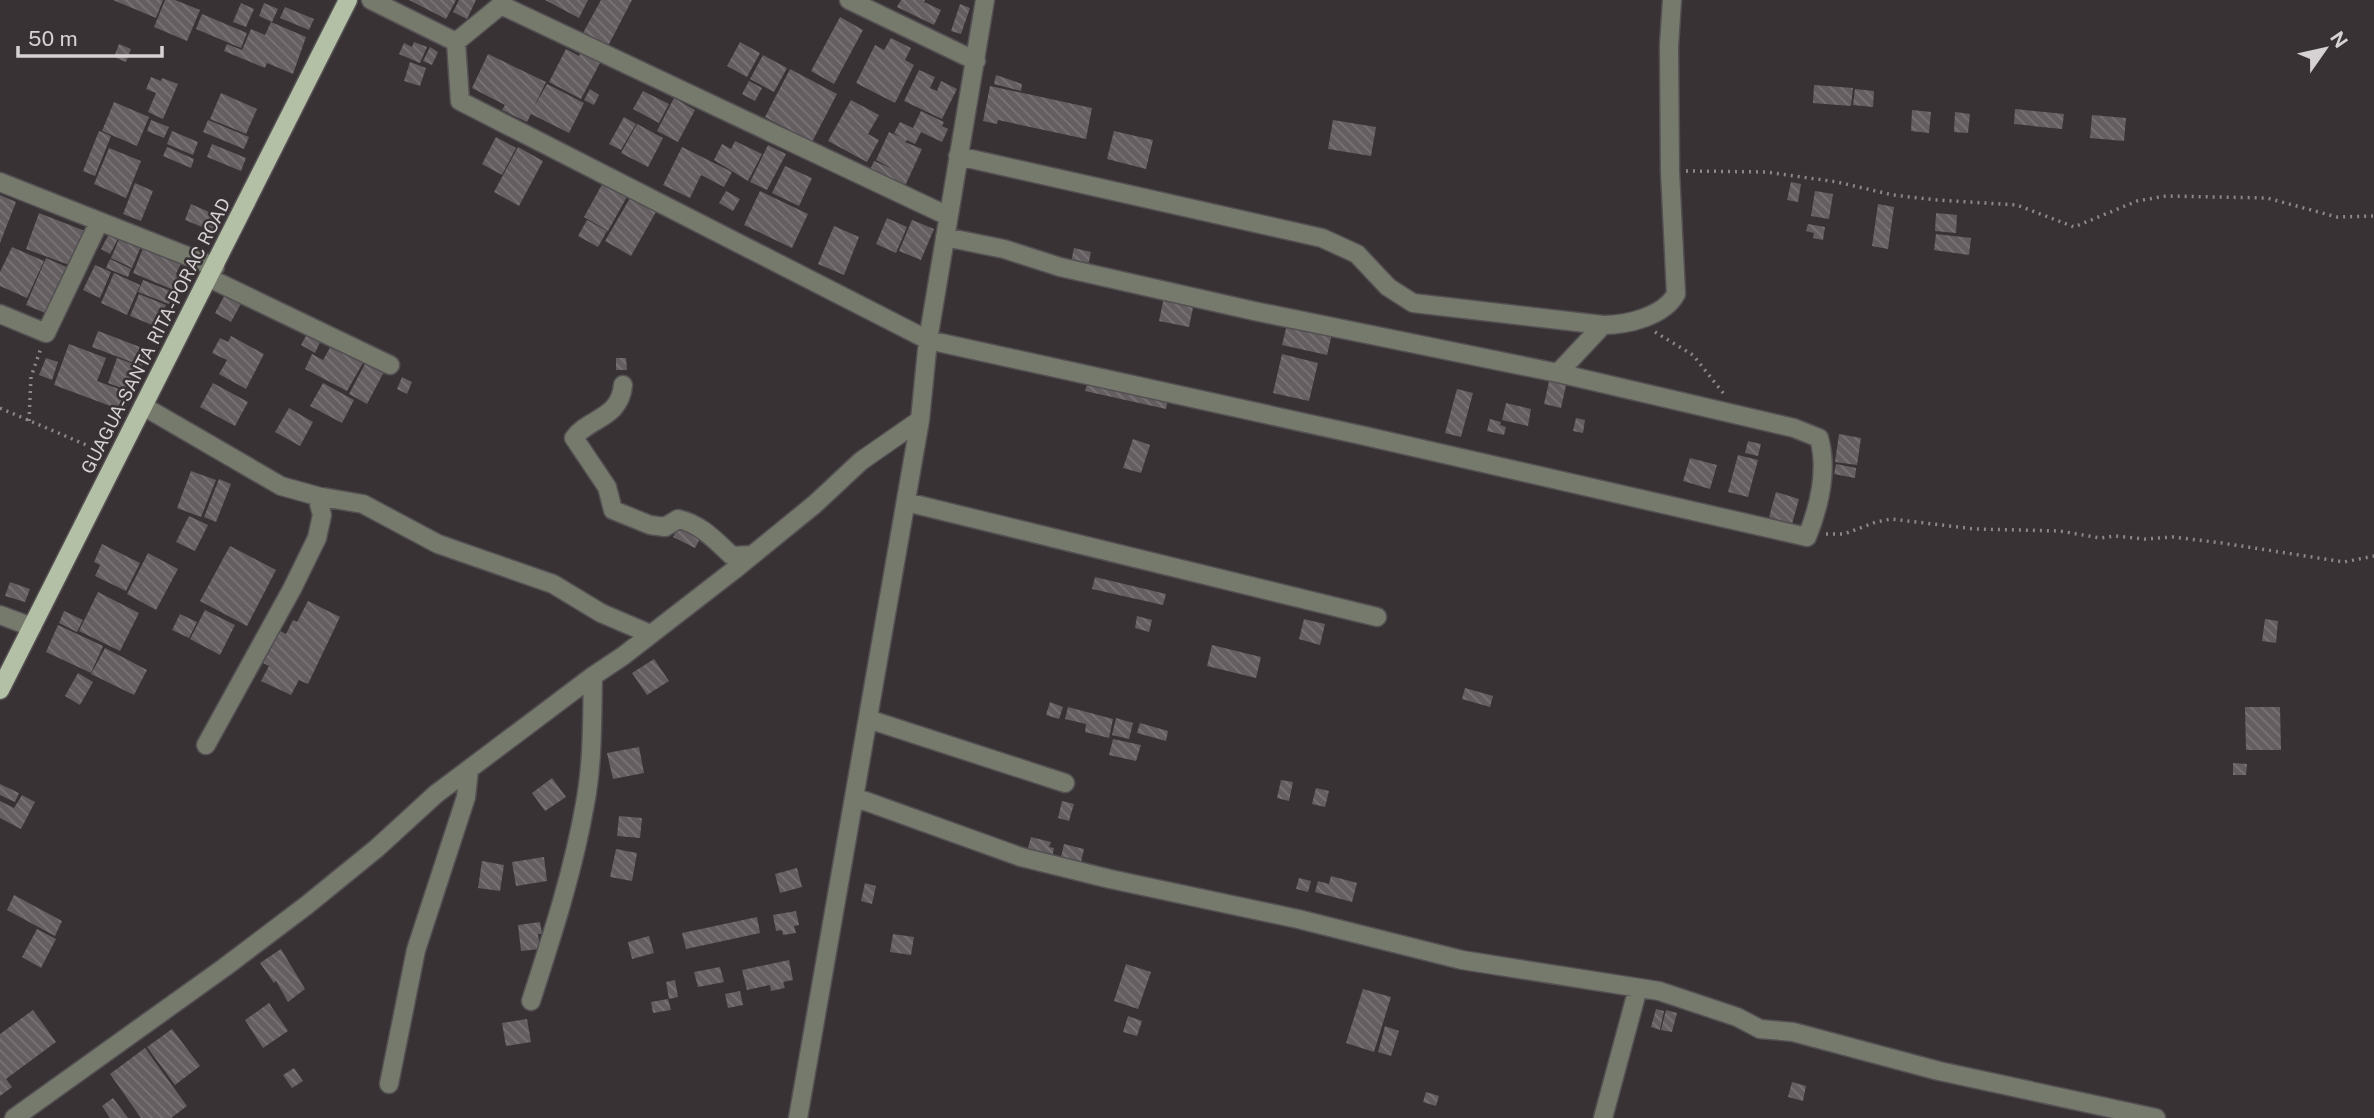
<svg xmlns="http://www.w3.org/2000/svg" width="2374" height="1118" viewBox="0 0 2374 1118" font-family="'Public Sans',sans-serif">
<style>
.building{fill:url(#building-back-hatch)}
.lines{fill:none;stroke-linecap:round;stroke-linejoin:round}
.minor-casing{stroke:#544f52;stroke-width:21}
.major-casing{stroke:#544f52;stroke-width:21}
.path{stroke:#8c878a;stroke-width:3.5;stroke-dasharray:2 5;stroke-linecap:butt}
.minor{stroke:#757a6d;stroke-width:18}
.major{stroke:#b4c0a5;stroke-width:18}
.labels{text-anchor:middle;stroke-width:5;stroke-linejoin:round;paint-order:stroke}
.street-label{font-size:18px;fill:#d6d2d4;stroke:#383235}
</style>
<defs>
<pattern id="building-back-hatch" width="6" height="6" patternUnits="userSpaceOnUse" patternTransform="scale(1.75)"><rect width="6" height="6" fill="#645e60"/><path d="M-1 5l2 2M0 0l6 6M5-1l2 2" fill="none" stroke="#797476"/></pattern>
</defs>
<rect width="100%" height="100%" fill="#383235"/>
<path class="building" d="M113,0H163L156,18Z
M165,0H175L200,10L187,41L154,27Z
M409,0H456L446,19Z
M459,0H476L467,19L453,12Z
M545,0H588L579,18Z
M601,0H632L608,46L583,33Z
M901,0H925L924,2L941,10L934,25L897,7Z
M241,3L254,9L246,27L233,22Z
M264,3L278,9L272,22L259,16Z
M960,4L970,8L961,34L951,31Z
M285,7L314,19L309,30L280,18Z
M202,14L247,33L241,48L196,29Z
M840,17L863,30L834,84L811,71Z
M271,22L306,37L293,74L267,63L265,68L224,51L227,44L242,50L251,29L265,35Z
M891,38L911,48L905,60L914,65L895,103L856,83L875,45L884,50Z
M414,42L427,47L420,63L399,54L404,43L412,47Z
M740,42L760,53L747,77L727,66Z
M119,44L131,49L126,62L114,57Z
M430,47L438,52L432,65L423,61Z
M566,49L579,56L582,51L601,61L581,99L549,82Z
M488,54L546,82L534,107L547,84L584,103L569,133L531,114L527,122L502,110L505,105L472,88Z
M763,55L787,68L774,92L750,79Z
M410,62L426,68L420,86L404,81Z
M790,69L837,94L812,142L765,117Z
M919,70L935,77L930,88L937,91L941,81L957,89L942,119L904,101Z
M996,75L1022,84L1021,91L994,84Z
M151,77L161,81L162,78L178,84L163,119L148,112L156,93L146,89Z
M749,81L762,88L755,101L742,94Z
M1814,85L1853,88L1851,106L1813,103Z
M990,86L1092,108L1086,139L998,120L997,124L983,121Z
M590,89L599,95L594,105L584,100Z
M1855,89L1874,91L1873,107L1853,105Z
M643,91L669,104L659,123L633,109Z
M221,93L257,109L246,134L210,119Z
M674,98L695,110L678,142L657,131Z
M851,100L879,115L868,134L879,140L867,162L828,141Z
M114,102L149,117L137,146L102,131Z
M2015,109L2064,114L2062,129L2014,124Z
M1912,110L1931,112L1929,133L1911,131Z
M921,111L944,122L942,126L948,129L942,142L921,132L915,144L907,140L905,142L922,149L905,186L870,170L874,161L893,169L876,160L889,132L900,137L894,133L900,122L913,128Z
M1955,112L1970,114L1968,133L1954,132Z
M2092,115L2126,118L2124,141L2090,138Z
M624,117L636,124L621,150L609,144Z
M151,120L169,127L164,138L147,131Z
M208,120L249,137L244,149L203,132Z
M1333,120L1376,127L1371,156L1328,149Z
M637,124L663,138L648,167L621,153Z
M99,131L111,136L95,176L83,171Z
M172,131L198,142L193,155L167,144Z
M1114,131L1153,140L1146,169L1107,159Z
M496,137L516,148L502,175L482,164Z
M735,141L762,154L748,181L714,160L722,144L731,149Z
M212,144L246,158L241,171L207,157Z
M768,145L786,154L767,190L750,182Z
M167,147L194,159L191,168L163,156Z
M518,147L543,161L519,206L494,192Z
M682,147L732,172L724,187L701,175L690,198L663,185Z
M109,148L141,161L126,198L94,184Z
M785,166L812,178L799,206L772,193Z
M605,179L629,193L608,231L584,217Z
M1791,182L1801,184L1798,202L1787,200Z
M135,183L153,191L141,221L123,214Z
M726,191L740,199L733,211L719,203Z
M760,191L808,214L792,248L744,225Z
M1815,191L1833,194L1829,219L1811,216Z
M0,195L16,202L0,243Z
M630,198L656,212L631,256L605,241Z
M191,204L218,216L212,231L185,220Z
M1878,204L1894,207L1888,249L1872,246Z
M39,213L85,231L72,266L26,249Z
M1936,213L1957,215L1956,233L1935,231Z
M887,218L907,227L896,253L876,244Z
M587,220L607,231L598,247L578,236Z
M912,220L934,229L921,260L899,251Z
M1808,224L1825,227L1823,240L1813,238L1814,233L1806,231Z
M834,226L859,237L844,275L818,264Z
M110,232L119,237L110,254L101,249Z
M1936,234L1971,238L1969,255L1934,250Z
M120,237L141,246L132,268L111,258Z
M144,246L182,261L176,274L182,277L176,291L133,273Z
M12,247L44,261L27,298L0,286V272Z
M1074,248L1091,252L1088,266L1071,262Z
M46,258L71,269L50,315L26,305Z
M110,259L131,269L128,277L106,268Z
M95,265L111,272L100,298L83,290Z
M114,273L140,285L127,315L101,303Z
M143,280L173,292L169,304L138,292Z
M227,291L243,300L231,322L215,313Z
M1165,292L1195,298L1189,327L1159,321Z
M139,294L166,305L157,327L130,316Z
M1288,320L1333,330L1327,355L1282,345Z
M309,330L322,338L315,353L301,345Z
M98,331L148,350L142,366L92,347Z
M231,336L264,354L246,389L219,374L227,360L212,353L220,338L228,342Z
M69,344L106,358L97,381L127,392L121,410L54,385Z
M332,344L364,361L347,391L305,369L312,354L323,360Z
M1282,354L1318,363L1309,401L1273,393Z
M46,358L58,362L52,380L39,375Z
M117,358L139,366L129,391L108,383Z
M616,358H626L627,370H616Z
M366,362L384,372L367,404L349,394Z
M402,377L412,382L407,394L397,389Z
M1550,377L1567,381L1561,408L1544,404Z
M1088,381L1168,399L1166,409L1085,391Z
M213,383L248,402L235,426L200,407Z
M323,383L354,400L342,423L310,406Z
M1457,389L1473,393L1461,437L1445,433Z
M1506,403L1531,409L1528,426L1502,420Z
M289,408L313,422L300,446L275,432Z
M1576,418L1585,420L1583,433L1573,431Z
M1490,419L1501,422L1500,425L1506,427L1504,435L1487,431Z
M1839,434L1861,438L1857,465L1835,462Z
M1133,439L1150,445L1141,473L1123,468Z
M1748,441L1761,444L1758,456L1745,453Z
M1738,455L1758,460L1748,497L1728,492Z
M1690,458L1717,465L1710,489L1683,481Z
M1836,464L1856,468L1855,478L1834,474Z
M191,471L216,480L201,517L177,508Z
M219,479L231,484L216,522L204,517Z
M1776,492L1799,499L1792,524L1769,517Z
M189,516L208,525L195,551L176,542Z
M681,522L703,533L695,548L673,537Z
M102,544L140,563L126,591L95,576L100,565L94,562Z
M230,546L276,570L247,626L200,601Z
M148,553L178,569L156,610L127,594Z
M1095,577L1166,594L1163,605L1092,589Z
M10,582L30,589L25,602L5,596Z
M98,592L139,613L120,651L79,631Z
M308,601L340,617L308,684L299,680L291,695L261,681L269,666L263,663L280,631L286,634L293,620L297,622Z
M205,610L235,625L220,655L190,639Z
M64,611L83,620L77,632L59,623Z
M180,614L197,622L189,638L172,630Z
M1137,616L1152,620L1149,632L1135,628Z
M1304,619L1325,624L1320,645L1299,639Z
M2265,619L2278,621L2276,643L2262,641Z
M58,625L103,646L91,673L46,652Z
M1212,645L1261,657L1256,678L1207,666Z
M105,648L147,670L134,695L91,674Z
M654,659L669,681L647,695L632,673Z
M78,673L93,682L80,705L65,696Z
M1465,688L1493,696L1490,707L1462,699Z
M1050,702L1063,707L1059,719L1046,715Z
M1068,707L1113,719L1109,738L1085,732L1086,724L1065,719Z
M2245,707H2280L2281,750H2246Z
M1116,718L1133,723L1129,739L1112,735Z
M1140,723L1168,731L1166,741L1137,733Z
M1113,739L1141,745L1136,761L1109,755Z
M639,747L644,773L613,779L607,753Z
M2233,763L2247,764L2246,775H2233Z
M552,778L566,797L545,811L532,793Z
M1281,780L1293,782L1289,801L1277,798Z
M0,784L19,793L15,802L0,795Z
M1316,788L1329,791L1325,807L1312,804Z
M22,795L35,802L21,829L0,818V801L14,808Z
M1062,801L1074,804L1069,821L1058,818Z
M619,816L642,818L640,838L617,836Z
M1031,837L1051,842L1049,847L1054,848L1052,857L1027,851Z
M1064,844L1084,849L1081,862L1061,857Z
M616,849L637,853L632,881L610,877Z
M544,857L547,881L516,886L512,862Z
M482,861L504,865L500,891L478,888Z
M797,868L802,887L780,893L775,874Z
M1331,876L1357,883L1352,902L1315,892L1318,881L1329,884Z
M1299,878L1311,881L1308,892L1296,889Z
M865,883L876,886L872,904L861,901Z
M14,895L62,921L55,936L7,910Z
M796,911L799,925L794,926L796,933L783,935L782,930L776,931L773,915Z
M757,917L760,933L686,949L682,933Z
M540,922L542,934H538L540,949L521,951L518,925Z
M37,929L56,939L41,968L22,957Z
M893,934L914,937L911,955L890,952Z
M649,936L654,953L632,959L628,942Z
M281,949L305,989L288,1002L276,981L274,983L260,963Z
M789,960L793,980L783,982L785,988L771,991L770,985L747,990L742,970Z
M1126,964L1151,972L1138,1009L1114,1001Z
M720,967L724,982L698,987L694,972Z
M675,980L678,997L669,999L666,982Z
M1363,989L1391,997L1374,1052L1346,1043Z
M740,991L743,1005L728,1008L725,994Z
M668,999L671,1010L653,1013L651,1002Z
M269,1003L288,1031L263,1048L245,1020Z
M1656,1009L1664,1011L1660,1030L1651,1027Z
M33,1010L56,1042L6,1079L12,1087L0,1096V1034Z
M1666,1010L1677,1013L1672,1032L1661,1030Z
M1128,1016L1142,1021L1137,1036L1123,1032Z
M527,1019L531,1042L506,1046L502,1023Z
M1385,1026L1399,1031L1391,1056L1378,1052Z
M172,1029L200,1066L175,1085L147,1047Z
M145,1048L187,1106L171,1118H141L110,1074Z
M294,1068L303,1081L292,1088L283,1075Z
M1792,1082L1806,1086L1803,1101L1788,1097Z
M1426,1092L1439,1096L1436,1106L1423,1102Z
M113,1098L128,1118H110L102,1106Z"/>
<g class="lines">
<g class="minor-casing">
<path id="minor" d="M371,0L456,42
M849,0L976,61
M958,156L1322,238L1357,254L1388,287L1413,303L1603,325
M0,182L215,267
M948,216L501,5L456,42L460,101L928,340L1365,436L1807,537C1819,507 1828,470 1819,438L1794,428L1558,373
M945,237L1004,249L1060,267L1254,311L1558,373L1603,325C1628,325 1664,316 1676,294L1670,171L1669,46L1672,0
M209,278L390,365
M0,314L46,333L99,222
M623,385C620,419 588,418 574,438L607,487L613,510L650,525L665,527L678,519C701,524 716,541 732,556L751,555
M143,406L281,486L317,496L363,504L438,544L553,584L601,613L650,634
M906,502L1377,617
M0,615L32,627
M868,719L1065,783
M206,745L292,589L317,538L322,515L317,496
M854,797L1021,857L1110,879L1298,919L1462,960L1659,991L1737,1017L1760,1029L1793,1032L1939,1071L2156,1118
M531,1001C552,936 573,872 585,804C593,762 592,718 593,676
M389,1084L416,950L466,797L469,770
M14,1118L225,967L307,905L377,848L436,794L593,676L623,656L734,570L815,504L861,461L920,420
M798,1118L920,420L928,340L985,0
M1603,1118L1638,988"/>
</g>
<g class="major-casing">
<path id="major" d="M0,690L348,0"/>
</g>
<path class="path" d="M1686,171L1767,172L1837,182L1893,195L1937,200L2017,205L2074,227L2137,201L2166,196L2267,198L2337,217L2374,216
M1655,332L1693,355L1724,394
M0,408L103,452
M29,421L31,377L41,348
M1826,534H1844L1876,522L1891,519L1975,529L2060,531L2100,538L2116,536L2145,539L2173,537L2222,543L2344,562L2374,556"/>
<use href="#minor" class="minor"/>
<use href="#major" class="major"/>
</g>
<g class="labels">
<g class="street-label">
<text transform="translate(156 336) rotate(-63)" y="6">GUAGUA-SANTA RITA-PORAC ROAD</text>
</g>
</g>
<g transform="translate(2325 49) rotate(56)" stroke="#383235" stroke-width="5" paint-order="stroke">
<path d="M0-5L12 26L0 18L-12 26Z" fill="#d6d2d4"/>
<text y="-10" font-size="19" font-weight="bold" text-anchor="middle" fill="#d6d2d4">N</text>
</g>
<path d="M18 46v10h144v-10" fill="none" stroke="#d6d2d4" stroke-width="3.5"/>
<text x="28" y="46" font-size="21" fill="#d6d2d4" stroke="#383235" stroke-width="5" paint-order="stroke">50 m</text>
</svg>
